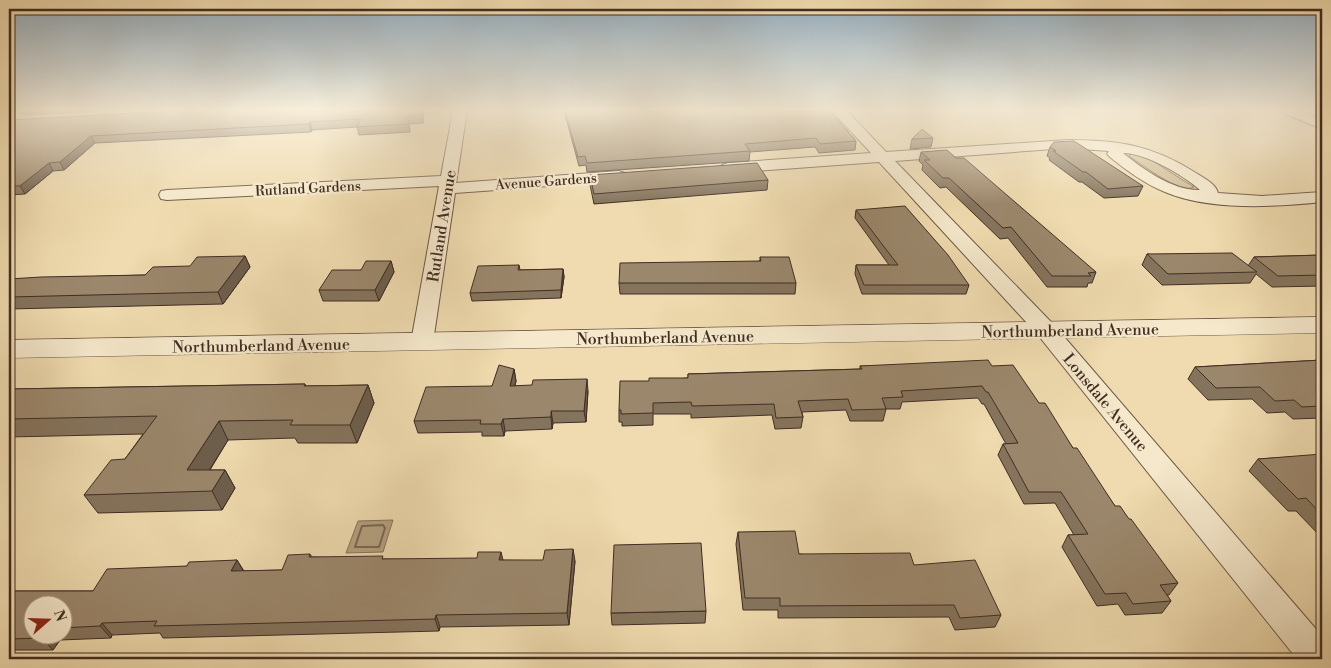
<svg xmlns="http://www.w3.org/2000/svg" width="1331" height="668" viewBox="0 0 1331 668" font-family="'Libre Bodoni',serif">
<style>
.green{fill:#d1bd97;stroke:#89755d}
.water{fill:#b4a07f;stroke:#86725a}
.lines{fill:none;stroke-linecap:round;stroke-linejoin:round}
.shore{stroke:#7a6651;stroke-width:2}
.minor-casing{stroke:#6c5846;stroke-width:2}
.tertiary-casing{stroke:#6c5846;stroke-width:1}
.minor{fill:#f5e8cb;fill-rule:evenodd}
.tertiary{fill:#f5e8cb;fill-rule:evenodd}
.wall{fill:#85745d;stroke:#412d23;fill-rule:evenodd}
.shaded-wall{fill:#6c5e4c;stroke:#412d23}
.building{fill:#9b876c;stroke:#412d23}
.labels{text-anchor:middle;stroke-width:4.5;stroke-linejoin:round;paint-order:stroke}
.far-street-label{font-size:14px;fill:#412d23;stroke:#f5e8cb}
.street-label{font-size:16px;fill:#412d23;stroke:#f5e8cb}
</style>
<rect width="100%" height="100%" fill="#efdbaf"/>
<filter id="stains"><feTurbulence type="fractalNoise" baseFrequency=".004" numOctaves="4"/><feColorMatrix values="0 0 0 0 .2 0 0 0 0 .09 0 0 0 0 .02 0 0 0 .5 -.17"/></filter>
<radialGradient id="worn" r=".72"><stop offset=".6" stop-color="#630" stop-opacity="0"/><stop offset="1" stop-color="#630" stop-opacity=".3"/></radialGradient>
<path class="green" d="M1133,153L1145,156L1194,187C1181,195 1143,165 1130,157L1129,155Z"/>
<path class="water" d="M393,520L383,552L346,553L358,521Z"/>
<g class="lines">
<path class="shore" d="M383,525L385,528L379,547H355L362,526Z"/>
<g class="minor-casing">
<path id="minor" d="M453,111H467L456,183L619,171L625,173L627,176L625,179L619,181L455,193L433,342L430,347L422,349L414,347L411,342L439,186L167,200L161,199L159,195L161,191L167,190L441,176Z
M832,111H847L886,152L1067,140C1119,140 1152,145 1196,173C1204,178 1216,184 1218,193L1262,196L1322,192V202C1275,207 1210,211 1165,192C1145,184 1127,171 1110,157L1107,154L1109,151L1067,148L895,161L1054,325L1322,636V659H1297L1038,335L879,162L728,173L722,171L720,168L722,165L728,163L871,153ZM1123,153C1146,153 1183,175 1200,190C1173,191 1143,169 1123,153Z
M1283,111H1301L1322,120V129L1285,114Z"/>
</g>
<g class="tertiary-casing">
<path id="tertiary" d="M1322,317V333L9,358V340Z"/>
</g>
<use href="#minor" class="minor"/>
<use href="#tertiary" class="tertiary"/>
</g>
<path class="wall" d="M20,111H99L22,115Z
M423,111V123L409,124L410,132L359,135L357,127L312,130L311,132L95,143L64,170L53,171L25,194L9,195V120Z
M564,111H830L856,141L855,150L819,153L815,147L750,152L749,161L587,172L586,165L579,166Z
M1311,111H1322V112H1314Z
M933,138L931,147L910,149L912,139Z
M1050,147L1143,186L1138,196L1104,198L1082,182H1079L1049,160L1050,158L1047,156Z
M921,152L1096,272L1092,283H1088L1087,287H1047L1008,238L1000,239L946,187L940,188L922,170L923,165L919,161Z
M590,175L768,180L767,190L594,204L590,185Z
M856,210L969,285L966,294H862L855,274L856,265H889L855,218Z
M1147,254L1248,266L1254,257L1322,255V286L1272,287L1256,274L1250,283L1162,285L1142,265Z
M245,256L250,267L223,304L9,309V279L145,275Z
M760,257L796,283L795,294H620L619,283L760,261Z
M391,261L394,272L379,301H323L319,290L361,270Z
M519,265L520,270L563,269L564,277L561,298L472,301L470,293Z
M1322,360V418L1293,419L1285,412L1267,413L1252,399L1208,400L1188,379L1195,367Z
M860,366H992L1039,403L1073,448L1115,506L1178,583L1169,595H1167L1171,601L1162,613L1125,615L1118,604L1097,606L1062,547L1068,535H1074L1055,503L1024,504L998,455L1003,444H1006L984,404H982L978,398L902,402L900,409H886L883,421H850L846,410L802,412L803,417L801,428L775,429L772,415L691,418V414H653V425L622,426V422H619V410L649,381L688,378V374L860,369Z
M514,369L516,381L515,386L588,391L586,422L553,423L552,429L505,431L504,436H482V432L418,433L414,421L492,386Z
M305,384L306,386L368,385L374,403L357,443H298L295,438L228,440L210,470H225L235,488L222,510L98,513L84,495L125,459L143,434L9,437V389Z
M1322,455V538L1296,511H1288L1249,471L1258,459Z
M738,532L799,554L914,565L1001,615L995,627L955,630L949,617L778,618V610H743L736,544Z
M310,554L312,557L385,559L575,561L569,625L440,627L439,631L163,638L160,633L112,635L111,638L60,640L53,650H9V591H93L187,566L237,560L244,571L282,570ZM62,606V636H32Z
M706,611L705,623L612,625L611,613Z"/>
<path class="shaded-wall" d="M421,111H423V123L421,115Z
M310,122L312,130L311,132L309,124Z
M91,136L95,143L64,170L60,162Z
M49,163L53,171L25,194L20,186Z
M245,256L250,267L223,304L218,292Z
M391,261L394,272L379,301L375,290Z
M563,269L564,277L561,298V290Z
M514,369L516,381L512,398L510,386Z
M587,379L588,391L586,422L584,411Z
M368,385L374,403L357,443L350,425Z
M551,411L553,423L552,429L551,417Z
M503,419L505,431L504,436L501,424Z
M219,421L228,440L198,488L187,470Z
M225,470L235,488L222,510L212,491Z
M573,549L575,561L569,625L567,613Z
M501,552L504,564L499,560Z
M237,560L244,572L231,571Z
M436,615L440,627L439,631L435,619Z
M102,623L112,635L111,638L100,626Z
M44,636H56L60,640L53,650L42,638Z"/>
<path class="building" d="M173,111H421V115L408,116V124L357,127L361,119L310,122L309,124L91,136L60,162L49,163L20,186H9V136L12,134H9V120Z
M565,111H830L856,141L820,144L816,138L745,144L750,151L587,163L585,156L578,157Z
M922,129L933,138L912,139Z
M1074,141L1143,186L1108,189L1086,172H1083L1053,151H1056L1050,147L1054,142Z
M947,150L956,158H964L1096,272L1088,273L1091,276H1052L1011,227L1003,228L949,178H943L924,160H930L921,152Z
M757,163L768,180L594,194L590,175Z
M905,206L948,255L969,285H864L856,265H898L856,210Z
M1232,253L1257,272L1168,274L1147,254Z
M1322,255V275L1278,276L1254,257Z
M245,256L218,292L9,297V279L41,277L145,275L153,267L190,266L197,257Z
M760,257H789L796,283H619L620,263L761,261Z
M366,261H391L375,290H319L332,270H361Z
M519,265L518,270L563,269L561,290L470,293L478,266Z
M988,360L992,366L1013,365L1039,403H1045L1073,448H1077L1115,506H1120L1129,519H1131L1178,583L1160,585L1171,601L1133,604L1126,593L1105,594L1068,535L1088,534L1061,492H1029L1003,444L1018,443L988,392H986L982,386L901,391L903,397L882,398L886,409L852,410L848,399L798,401L803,417L776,418L774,404L692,406L691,402L653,403V413L621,414V410H619L620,381H649V378H688V374L862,369L860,366Z
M1322,360V406L1302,407L1294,400L1275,401L1260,387L1216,388L1195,367Z
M499,365L514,369L510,386L532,385L533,380L587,379L584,411H551V417L503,419L501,424H480L481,420L414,421L426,387L492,386Z
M305,384L304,386L368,385L350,425H290L293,420L219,421L187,470H225L212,491L84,495L111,460L125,459L157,416L9,419V389Z
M1322,454V515L1306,498L1298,499L1258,459Z
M795,531L799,554L910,553L914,565L975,560L1001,615L960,618L954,605L780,606V598H745L738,532Z
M701,543L706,611L611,613L614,545Z
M573,549L567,613L436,615L435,619L154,626L157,621L102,623L100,626L62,628V606H32V636H44L42,638L9,639V591H93L107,569L187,566L189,562L237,560L231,571L282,570L288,555L310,554L309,557L383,556L382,559L477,558L478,552H501L499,560H543L545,550Z"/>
<linearGradient id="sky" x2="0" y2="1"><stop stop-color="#93acbe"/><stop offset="0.54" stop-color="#f8efdb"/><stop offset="1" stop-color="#f8efdb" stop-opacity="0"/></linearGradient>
<rect width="1331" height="204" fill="url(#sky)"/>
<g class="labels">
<g class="far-street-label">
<text transform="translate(546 181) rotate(-4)" y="5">Avenue Gardens</text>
<text transform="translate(308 188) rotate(-3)" y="5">Rutland Gardens</text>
</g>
<g class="street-label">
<text transform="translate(441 226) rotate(-81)" y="6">Rutland Avenue</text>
<text transform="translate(1070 330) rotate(-1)" y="6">Northumberland Avenue</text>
<text transform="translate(665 337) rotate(-1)" y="6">Northumberland Avenue</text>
<text transform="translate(261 345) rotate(-1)" y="6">Northumberland Avenue</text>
<text transform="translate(1106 402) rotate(50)" y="6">Lonsdale Avenue</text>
</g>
</g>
<rect width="1331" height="668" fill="none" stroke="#efdbaf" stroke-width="30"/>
<rect x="10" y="10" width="1311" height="648" fill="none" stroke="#412d23" stroke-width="2.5"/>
<rect x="15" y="15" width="1301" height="638" fill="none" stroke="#412d23"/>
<g transform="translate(48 620) rotate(70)"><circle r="24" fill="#f5e8cb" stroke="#ad9d88"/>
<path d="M0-4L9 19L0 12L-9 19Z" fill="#8f2418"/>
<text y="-8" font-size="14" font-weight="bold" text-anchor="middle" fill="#412d23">N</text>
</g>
<rect width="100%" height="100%" filter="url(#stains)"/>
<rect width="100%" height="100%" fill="url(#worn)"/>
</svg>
